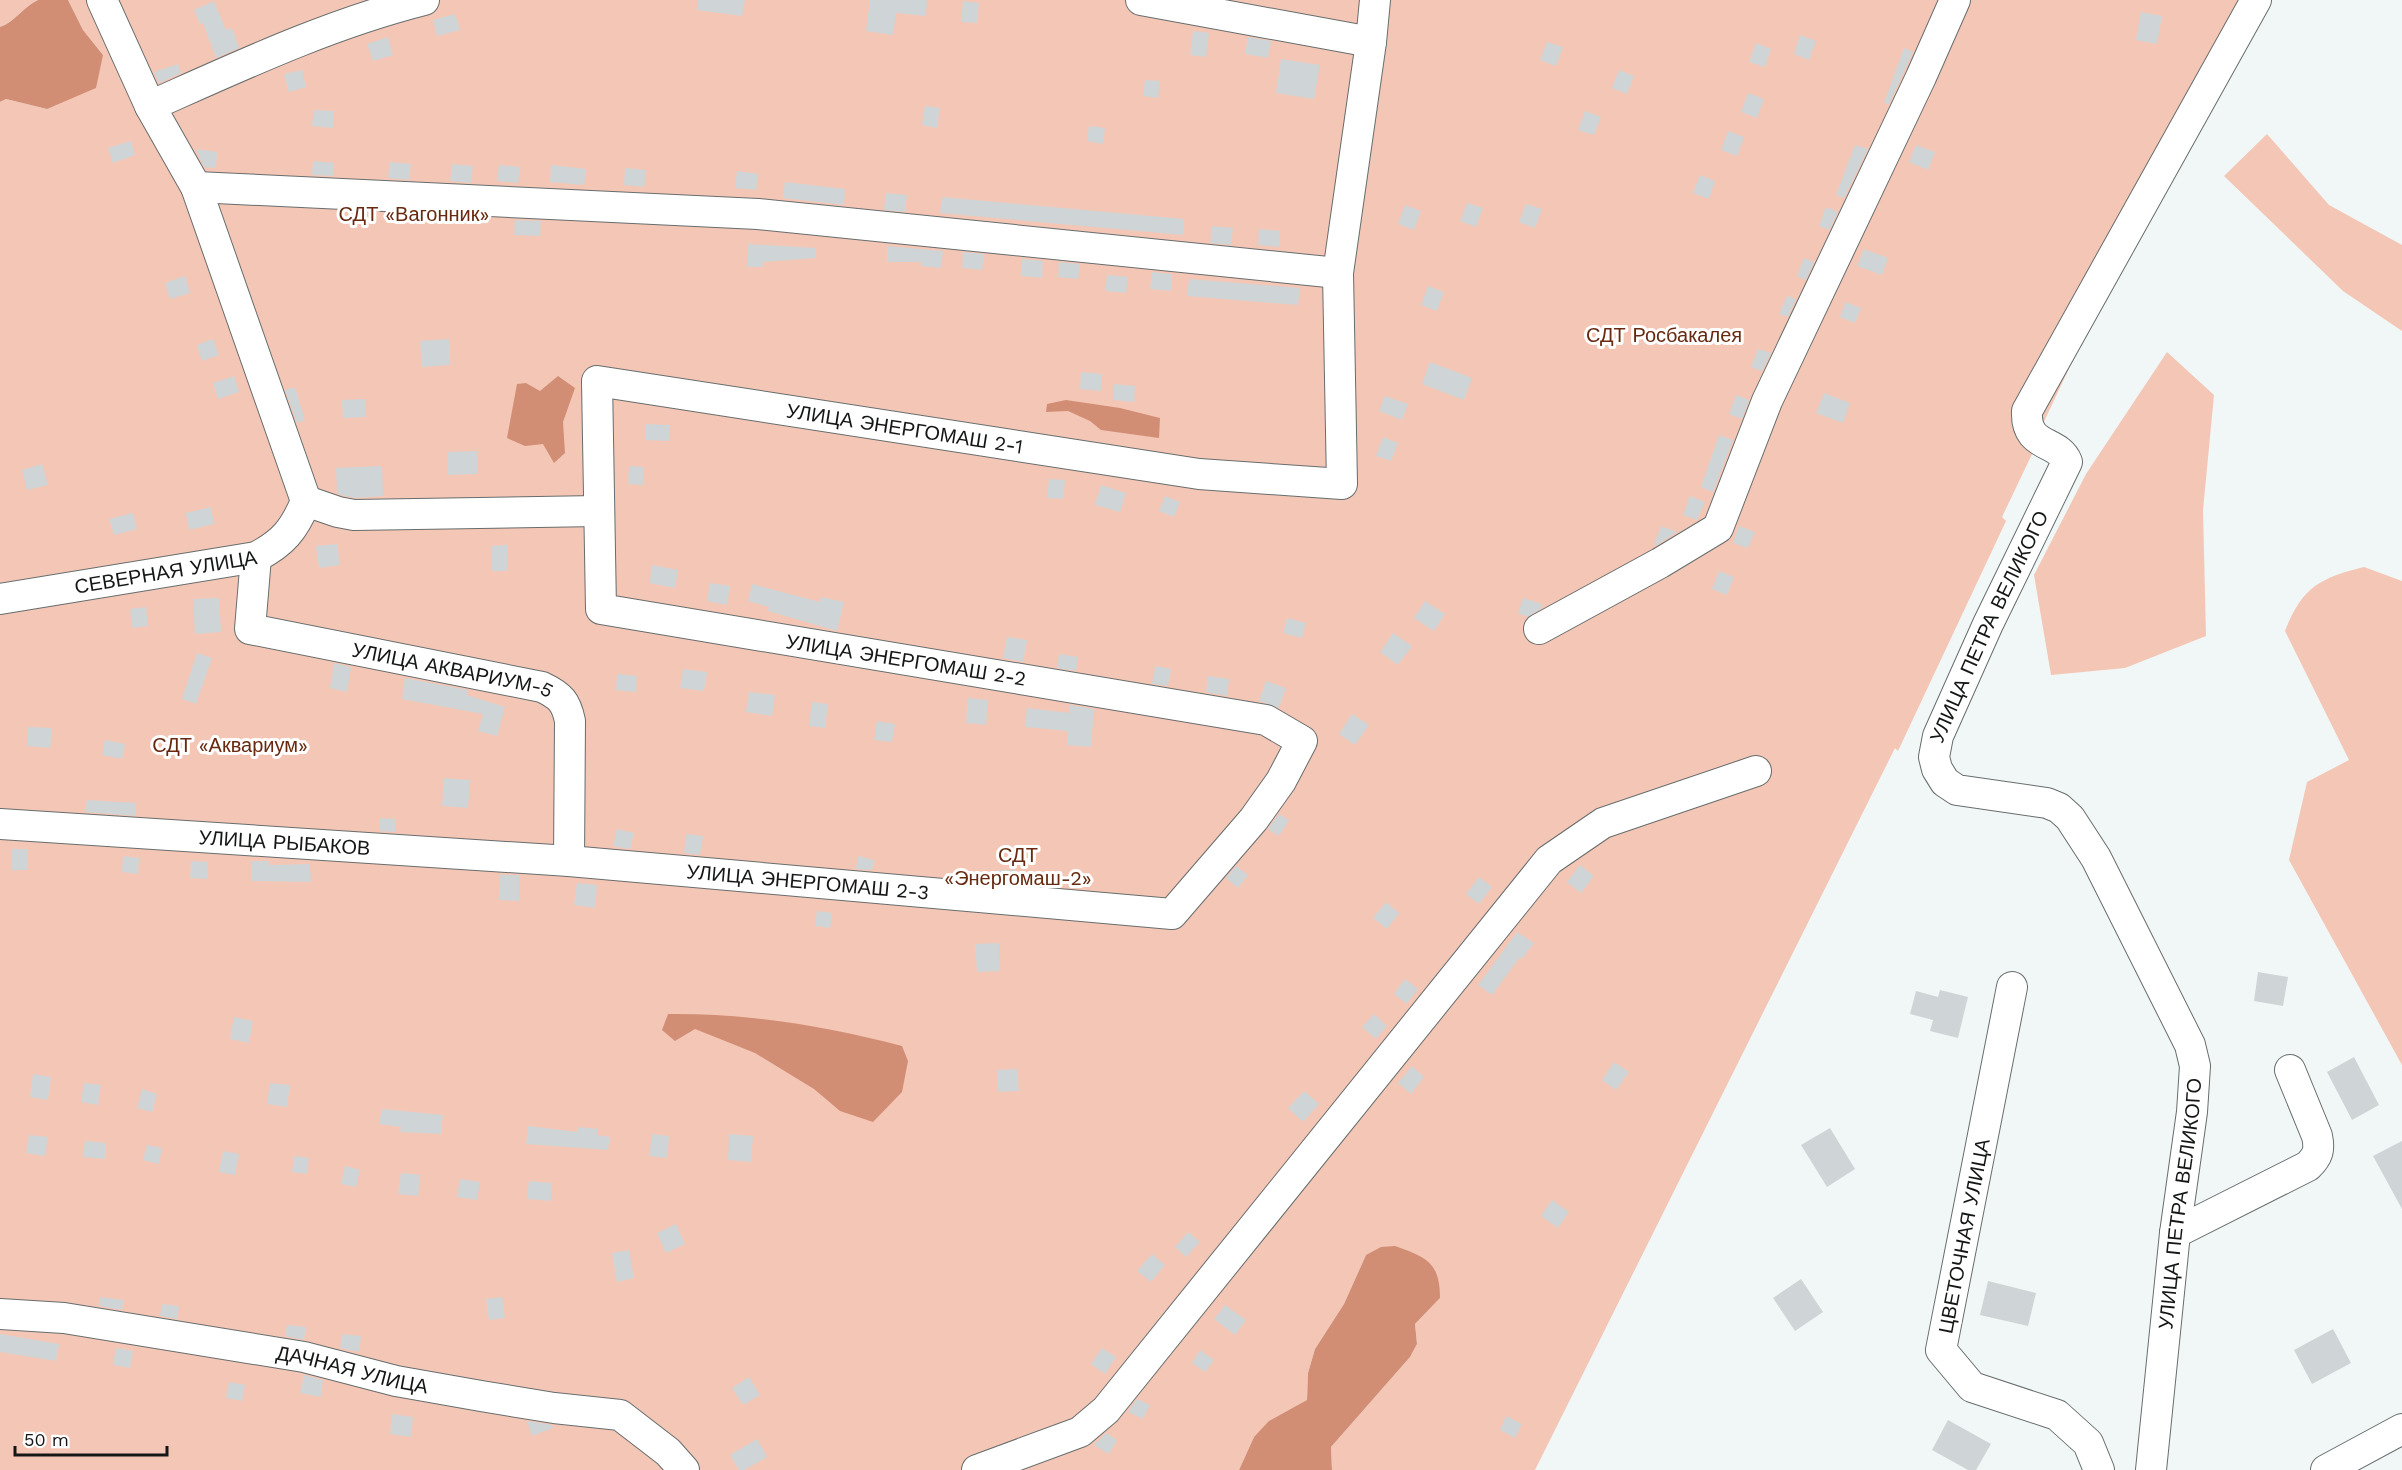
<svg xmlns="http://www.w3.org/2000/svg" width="2402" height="1470" viewBox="0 0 2402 1470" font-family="'Work Sans',sans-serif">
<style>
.green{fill:#f4c6b5}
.water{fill:#d18e75}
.building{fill:#cfd5d6}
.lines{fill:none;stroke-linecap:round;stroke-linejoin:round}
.minor-casing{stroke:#676d6d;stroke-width:32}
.minor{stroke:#fff;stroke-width:30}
.labels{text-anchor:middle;stroke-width:6;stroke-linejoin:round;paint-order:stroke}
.park-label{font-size:20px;fill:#67290f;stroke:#fff}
.street-label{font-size:20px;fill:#151717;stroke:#fff}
</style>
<rect width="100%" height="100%" fill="#f1f7f7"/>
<path class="green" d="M0,0H38C23,7 15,22 0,27Z
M68,0H2242L2034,443V450L2002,517L2006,521L1898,751L1895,748L1535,1470H1332L1331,1447L1410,1357L1417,1344L1415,1324L1440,1298L1366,1255L1344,1304L1315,1349L1308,1373L1307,1401L1254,1437L1239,1470H0V102L6,99L47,109L103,55L83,30Z
M2267,134L2329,205L2402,245V331L2343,291L2224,176Z
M2167,352L2214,395L2203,510L2206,636L2125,668L2051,675L2034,575L2086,474Z
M2364,567L2402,581V1065L2289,860L2307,782L2349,760L2285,631C2302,587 2320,578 2364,567Z"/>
<path class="water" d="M38,0H68L83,30L103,55L96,88L47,109L6,99L0,102V27C15,22 23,7 38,0Z
M558,376L575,388L563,422L565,453L554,463L543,444L525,446L507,438L517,384L526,383L540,391Z
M1066,400L1120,408L1160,418L1159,438L1101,430L1090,421L1068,411L1046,412L1047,404Z
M668,1014C748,1013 825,1026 902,1046L908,1061L902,1092L873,1122L840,1111L814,1089L755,1053L695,1029L675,1041L662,1030Z
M1395,1246C1426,1257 1440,1262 1440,1298L1415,1324L1417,1344L1410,1357L1331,1447L1332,1470H1239L1254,1437L1269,1421L1307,1400L1308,1373L1315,1349L1344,1304L1366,1255L1381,1247Z"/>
<path class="building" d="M698,0H745L742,16L697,10Z
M870,0H927L926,16L896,13L893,35L866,31Z
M214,1L226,30L232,28L239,48L216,58L203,23L200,24L194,10Z
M963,1L979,3L977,23L961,22Z
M2141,12L2162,16L2157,44L2136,40Z
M455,14L460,30L437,36L433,20Z
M1193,31L1209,33L1206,57L1190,55Z
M1800,35L1816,41L1809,60L1794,54Z
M388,37L393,55L373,61L367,44Z
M1248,37L1271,41L1268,58L1245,54Z
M1547,42L1563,47L1556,66L1540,60Z
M1756,43L1771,49L1765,67L1749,62Z
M1904,48L1913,52L1889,104L1884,103Z
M1281,59L1320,65L1314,99L1276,93Z
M178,64L181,73L159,83L154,72Z
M302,70L306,87L289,92L284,74Z
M1619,70L1634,76L1627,94L1612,88Z
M1145,80L1160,81L1158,98L1143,96Z
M1748,93L1764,99L1757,118L1741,112Z
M925,106L940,108L937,128L922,125Z
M314,110L334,111L333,128L312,126Z
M1585,111L1601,117L1594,135L1578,130Z
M1089,126L1105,128L1103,144L1087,141Z
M1728,131L1744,137L1737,156L1721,150Z
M131,141L135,155L113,163L108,148Z
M1855,145L1868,149L1844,198L1836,195Z
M1916,145L1935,152L1928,170L1909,162Z
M196,149L217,152L216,168L204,167Z
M313,161L334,163L333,176L312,175Z
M390,162L411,164L409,180L388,178Z
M452,164L473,166L471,183L450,181Z
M499,165L520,167L518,183L497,181Z
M551,165L586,169L584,185L550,182Z
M625,168L646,170L644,187L624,185Z
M737,171L758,174L756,190L735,188Z
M1700,175L1715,181L1709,199L1693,193Z
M785,182L845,189L844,205L783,198Z
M886,193L907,195L905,212L884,210Z
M942,197L1184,219L1183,235L940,213Z
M1467,203L1483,208L1476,227L1460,221Z
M1526,204L1542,209L1535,228L1519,222Z
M1405,205L1421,211L1414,230L1398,224Z
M1826,207L1838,212L1829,230L1819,226Z
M515,220L541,221L540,236L514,235Z
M1212,226L1233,228L1231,245L1210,243Z
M1259,229L1280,231L1279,247L1258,245Z
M748,244L816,248V258L763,262V267H747Z
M887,246L943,251L941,268L921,266V262H887Z
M1864,249L1888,258L1882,275L1857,266Z
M963,252L984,254L982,270L962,268Z
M1804,258L1814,262L1806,280L1797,276Z
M1022,259L1043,261L1042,278L1021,276Z
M1059,262L1080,264L1078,279L1058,277Z
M1152,272L1172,274L1171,291L1150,289Z
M1107,275L1128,277L1126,293L1105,291Z
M185,276L190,293L170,299L165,283Z
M1189,279L1300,288L1298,305L1187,296Z
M1428,286L1444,292L1437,311L1421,305Z
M1787,296L1796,299L1788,317L1779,314Z
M1845,302L1861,308L1855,323L1840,317Z
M213,339L219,355L202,361L197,345Z
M449,339L450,365L422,367L420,341Z
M1758,349L1771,353L1762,371L1751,367Z
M1430,362L1472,378L1464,400L1422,384Z
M1081,372L1102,374L1101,391L1080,389Z
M234,376L239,392L218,399L213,383Z
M1114,384L1135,386L1134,402L1113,400Z
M295,387L305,420L297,423L285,390Z
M1824,393L1850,403L1843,423L1816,413Z
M1736,395L1749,400L1742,419L1729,414Z
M1385,396L1408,404L1402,420L1379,411Z
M365,399L366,417L343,418L342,400Z
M646,424L670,425L669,441L646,440Z
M1719,435L1733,440L1713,492L1701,487Z
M1383,437L1398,443L1391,461L1376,456Z
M477,451V474L448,475V452Z
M42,464L48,485L27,490L22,470Z
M382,466L383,496L355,498L337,494L336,468Z
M629,466L644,467L643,485L628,484Z
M1049,479L1065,480L1063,499L1047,498Z
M1101,485L1126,493L1120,512L1095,505Z
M1165,496L1180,502L1174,517L1159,511Z
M1690,496L1705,502L1697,520L1683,515Z
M211,507L214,524L189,530L186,513Z
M133,513L137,529L114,535L109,519Z
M1661,526L1677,532L1656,546L1654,545Z
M1739,526L1755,532L1748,548L1733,543Z
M337,544L340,565L319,568L316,546Z
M507,545V571H492V546Z
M652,565L678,570L675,588L649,583Z
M1719,571L1734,577L1727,595L1712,589Z
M710,583L730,586L727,605L707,601Z
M752,584L820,602L821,597L844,602L837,631L768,611L769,607L748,601Z
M219,598L221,632L195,634L193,599Z
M1523,598L1542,604L1541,609L1527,617L1518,613Z
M1425,601L1445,614L1434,631L1414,618Z
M146,607L148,626L132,628L130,609Z
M1287,618L1306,623L1302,638L1283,633Z
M1393,633L1412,646L1398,665L1380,652Z
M1007,637L1027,640L1023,662L1003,658Z
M197,653L212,658L196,704L182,699Z
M1059,654L1078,657L1076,671L1057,668Z
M334,663L351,667L347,692L330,688Z
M1155,666L1171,669L1168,686L1152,684Z
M683,669L707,672L704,691L680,688Z
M617,674L637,676L636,692L616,690Z
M1208,676L1229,679L1227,696L1206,692Z
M405,678L468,690L467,695L505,707L497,736L478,731L483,714L402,699Z
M1266,681L1286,688L1279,708L1259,701Z
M749,692L775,695L772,716L746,712Z
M968,698L988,700L986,725L966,723Z
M812,702L828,704L825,728L809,726Z
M1070,705L1094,709L1091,747L1067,745L1068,731L1025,727L1027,708L1070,713Z
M1352,714L1369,725L1355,745L1339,734Z
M877,721L895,724L892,742L874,740Z
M28,727L52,728L50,748L27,746Z
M105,740L125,744L122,759L102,755Z
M444,778L470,780L468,808L442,806Z
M87,800L136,803L135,816L85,812Z
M1279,814L1289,820L1279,836L1268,829Z
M379,818L395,819V832L379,831Z
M617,829L634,833L630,849L613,846Z
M686,834L703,836L700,855L684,853Z
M12,849H28V870H12Z
M123,856L139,858L138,874L122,872Z
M858,856L874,860L872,870L856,869Z
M191,861L208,862L207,879L190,878Z
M251,861H269V865L310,864L311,882L251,881Z
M1580,865L1594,876L1581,893L1567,882Z
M1236,866L1248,875L1238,888L1226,878Z
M998,870H1015V883L998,881Z
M500,875H519V901L499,900Z
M1479,877L1492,887L1479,904L1466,894Z
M577,883L597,885L595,908L574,905Z
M1386,902L1399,913L1387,929L1373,918Z
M817,911L832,913L830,928L815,926Z
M1517,932L1534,943L1522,959L1520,957L1492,995L1478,985Z
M999,943L1000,971L977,972L975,944Z
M2258,972L2288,977L2283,1006L2254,1001Z
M1405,979L1418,989L1407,1004L1394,994Z
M1940,990L1968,997L1958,1038L1930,1031L1933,1020L1910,1014L1916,991L1938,997Z
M1374,1014L1387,1026L1376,1039L1362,1027Z
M234,1017L253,1021L249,1043L230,1039Z
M2354,1057L2379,1105L2352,1120L2327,1072Z
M1614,1062L1629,1072L1616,1090L1602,1080Z
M1412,1066L1424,1077L1411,1094L1398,1083Z
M1017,1069L1019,1091L998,1092L997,1070Z
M33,1074L51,1077L48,1100L30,1097Z
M84,1083L101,1085L98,1105L81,1102Z
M270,1083L290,1085L287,1107L267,1104Z
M142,1089L157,1094L152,1112L137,1108Z
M1304,1091L1319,1104L1303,1122L1288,1108Z
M382,1109L443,1115L441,1134L400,1132L401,1127L379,1124Z
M528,1126L578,1132V1127L598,1129L597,1135L610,1137L608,1150L526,1144Z
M1830,1128L1855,1169L1827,1187L1801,1145Z
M652,1134L669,1136L667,1158L649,1156Z
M729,1134L753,1136L751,1162L728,1160Z
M29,1135L48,1137L45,1156L26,1153Z
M85,1141L106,1143L105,1159L83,1157Z
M2402,1141V1209L2373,1156Z
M147,1145L162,1148L159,1164L143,1160Z
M223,1151L239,1154L235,1175L219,1172Z
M294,1156L309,1158L307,1174L292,1172Z
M345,1166L360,1170L356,1187L341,1184Z
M401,1173L420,1175L418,1196L398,1194Z
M460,1179L480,1182L477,1200L457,1197Z
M529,1181L552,1183L551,1201L527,1199Z
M1552,1200L1569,1212L1558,1228L1541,1216Z
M676,1224L685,1244L666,1253L657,1233Z
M1188,1232L1200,1242L1186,1257L1175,1247Z
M629,1250L634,1278L617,1282L612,1253Z
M1152,1254L1165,1265L1151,1282L1137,1271Z
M1801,1279L1823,1312L1795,1331L1773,1298Z
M1988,1281L2036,1293L2028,1326L1980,1315Z
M100,1297L124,1300L122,1310L99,1306Z
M502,1297L505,1318L489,1320L486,1299Z
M162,1304L179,1306L177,1319L160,1316Z
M1225,1305L1246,1320L1235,1335L1214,1319Z
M287,1325L306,1327L304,1340L285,1336Z
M2333,1329L2351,1363L2312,1384L2294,1350Z
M0,1334L59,1344L56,1361L0,1352Z
M342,1334L361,1336L359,1352L340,1348Z
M116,1348L133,1351L130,1368L113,1365Z
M1102,1348L1116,1357L1105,1374L1091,1364Z
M1200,1350L1214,1360L1205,1372L1192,1363Z
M304,1375L323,1380L321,1397L300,1393Z
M749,1377L760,1395L743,1405L732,1388Z
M229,1382L245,1385L242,1401L226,1398Z
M1137,1399L1150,1405L1143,1419L1128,1412Z
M392,1414L413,1417L411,1437L390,1434Z
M1506,1416L1522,1424L1515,1438L1500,1430Z
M1948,1420L1991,1444L1976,1470H1968L1932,1450Z
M527,1421L552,1425L553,1428L532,1436Z
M1106,1433L1117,1440L1109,1454L1094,1445Z
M757,1439L767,1457L744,1470H739L730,1455Z"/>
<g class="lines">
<g class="minor-casing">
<g id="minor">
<path d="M102,0L150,106L196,187L306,501"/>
<path d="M1141,0L1371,42"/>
<path d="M150,106C240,66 329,24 424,0"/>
<path d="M196,187L758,214L1338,273"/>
<path d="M306,501L338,512L354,515L598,511"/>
<path id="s1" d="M256,557L250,629L542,687C561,696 566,702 570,721L569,861"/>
<path id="s2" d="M0,599L256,557C283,543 294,530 306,501"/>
<path d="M1539,629L1660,563L1718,528L1767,401L1921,77L1955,0"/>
<path id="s3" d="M0,824L569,861L1172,914L1254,819L1281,781L1302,741L1266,720L601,609L597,381L1199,474L1342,484L1338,273L1371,42L1375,0"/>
<path d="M2012,987L1941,1350L1972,1387L2057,1415L2088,1443L2099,1470"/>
<path d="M2175,1233L2308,1166C2318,1156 2320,1150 2317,1136L2290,1070"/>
<path id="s4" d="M0,1314L64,1318L304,1357L396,1381L481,1396L554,1408L620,1415L668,1452L684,1470"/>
<path d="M977,1470L1080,1432L1106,1410L1549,860L1603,823L1756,771"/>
<path id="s5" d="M2151,1470L2175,1233L2192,1112L2195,1066L2190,1045L2096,858L2070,818L2059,808L2047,803L1957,790L1945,782L1937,769L1934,757L1938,736L1988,624L2067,462C2058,439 2025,449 2027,411L2256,0"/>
<path d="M2326,1470L2402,1429"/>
</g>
</g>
<use href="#minor" class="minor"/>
</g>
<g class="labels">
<g class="park-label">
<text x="414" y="221">СДТ «Вагонник»</text>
<text x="1664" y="342">СДТ Росбакалея</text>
<text x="230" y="752">СДТ «Аквариум»</text>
<text x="1018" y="862">СДТ<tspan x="1018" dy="23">«Энергомаш-2»</tspan></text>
</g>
<g class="street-label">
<text dy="7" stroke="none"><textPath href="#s3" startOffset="2648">УЛИЦА ЭНЕРГОМАШ 2-1</textPath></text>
<text dy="7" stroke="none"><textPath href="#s2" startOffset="168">СЕВЕРНАЯ УЛИЦА</textPath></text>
<text dy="7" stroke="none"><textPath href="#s5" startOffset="988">УЛИЦА ПЕТРА ВЕЛИКОГО</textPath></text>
<text transform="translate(906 660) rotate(9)" y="7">УЛИЦА ЭНЕРГОМАШ 2-2</text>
<text dy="7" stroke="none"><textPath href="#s1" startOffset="279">УЛИЦА АКВАРИУМ-5</textPath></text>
<text dy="7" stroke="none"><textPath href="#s3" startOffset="285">УЛИЦА РЫБАКОВ</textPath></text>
<text dy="7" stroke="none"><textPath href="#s3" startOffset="810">УЛИЦА ЭНЕРГОМАШ 2-3</textPath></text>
<text dy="7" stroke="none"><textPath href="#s5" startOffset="268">УЛИЦА ПЕТРА ВЕЛИКОГО</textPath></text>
<text transform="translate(1964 1236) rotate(-79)" y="7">ЦВЕТОЧНАЯ УЛИЦА</text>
<text dy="7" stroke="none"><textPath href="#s4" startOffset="357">ДАЧНАЯ УЛИЦА</textPath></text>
</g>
</g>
<path d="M15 1446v9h152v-9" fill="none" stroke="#151717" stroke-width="3"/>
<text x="24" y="1446" font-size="18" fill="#151717" stroke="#ffffff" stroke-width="4.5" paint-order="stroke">50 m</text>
</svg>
